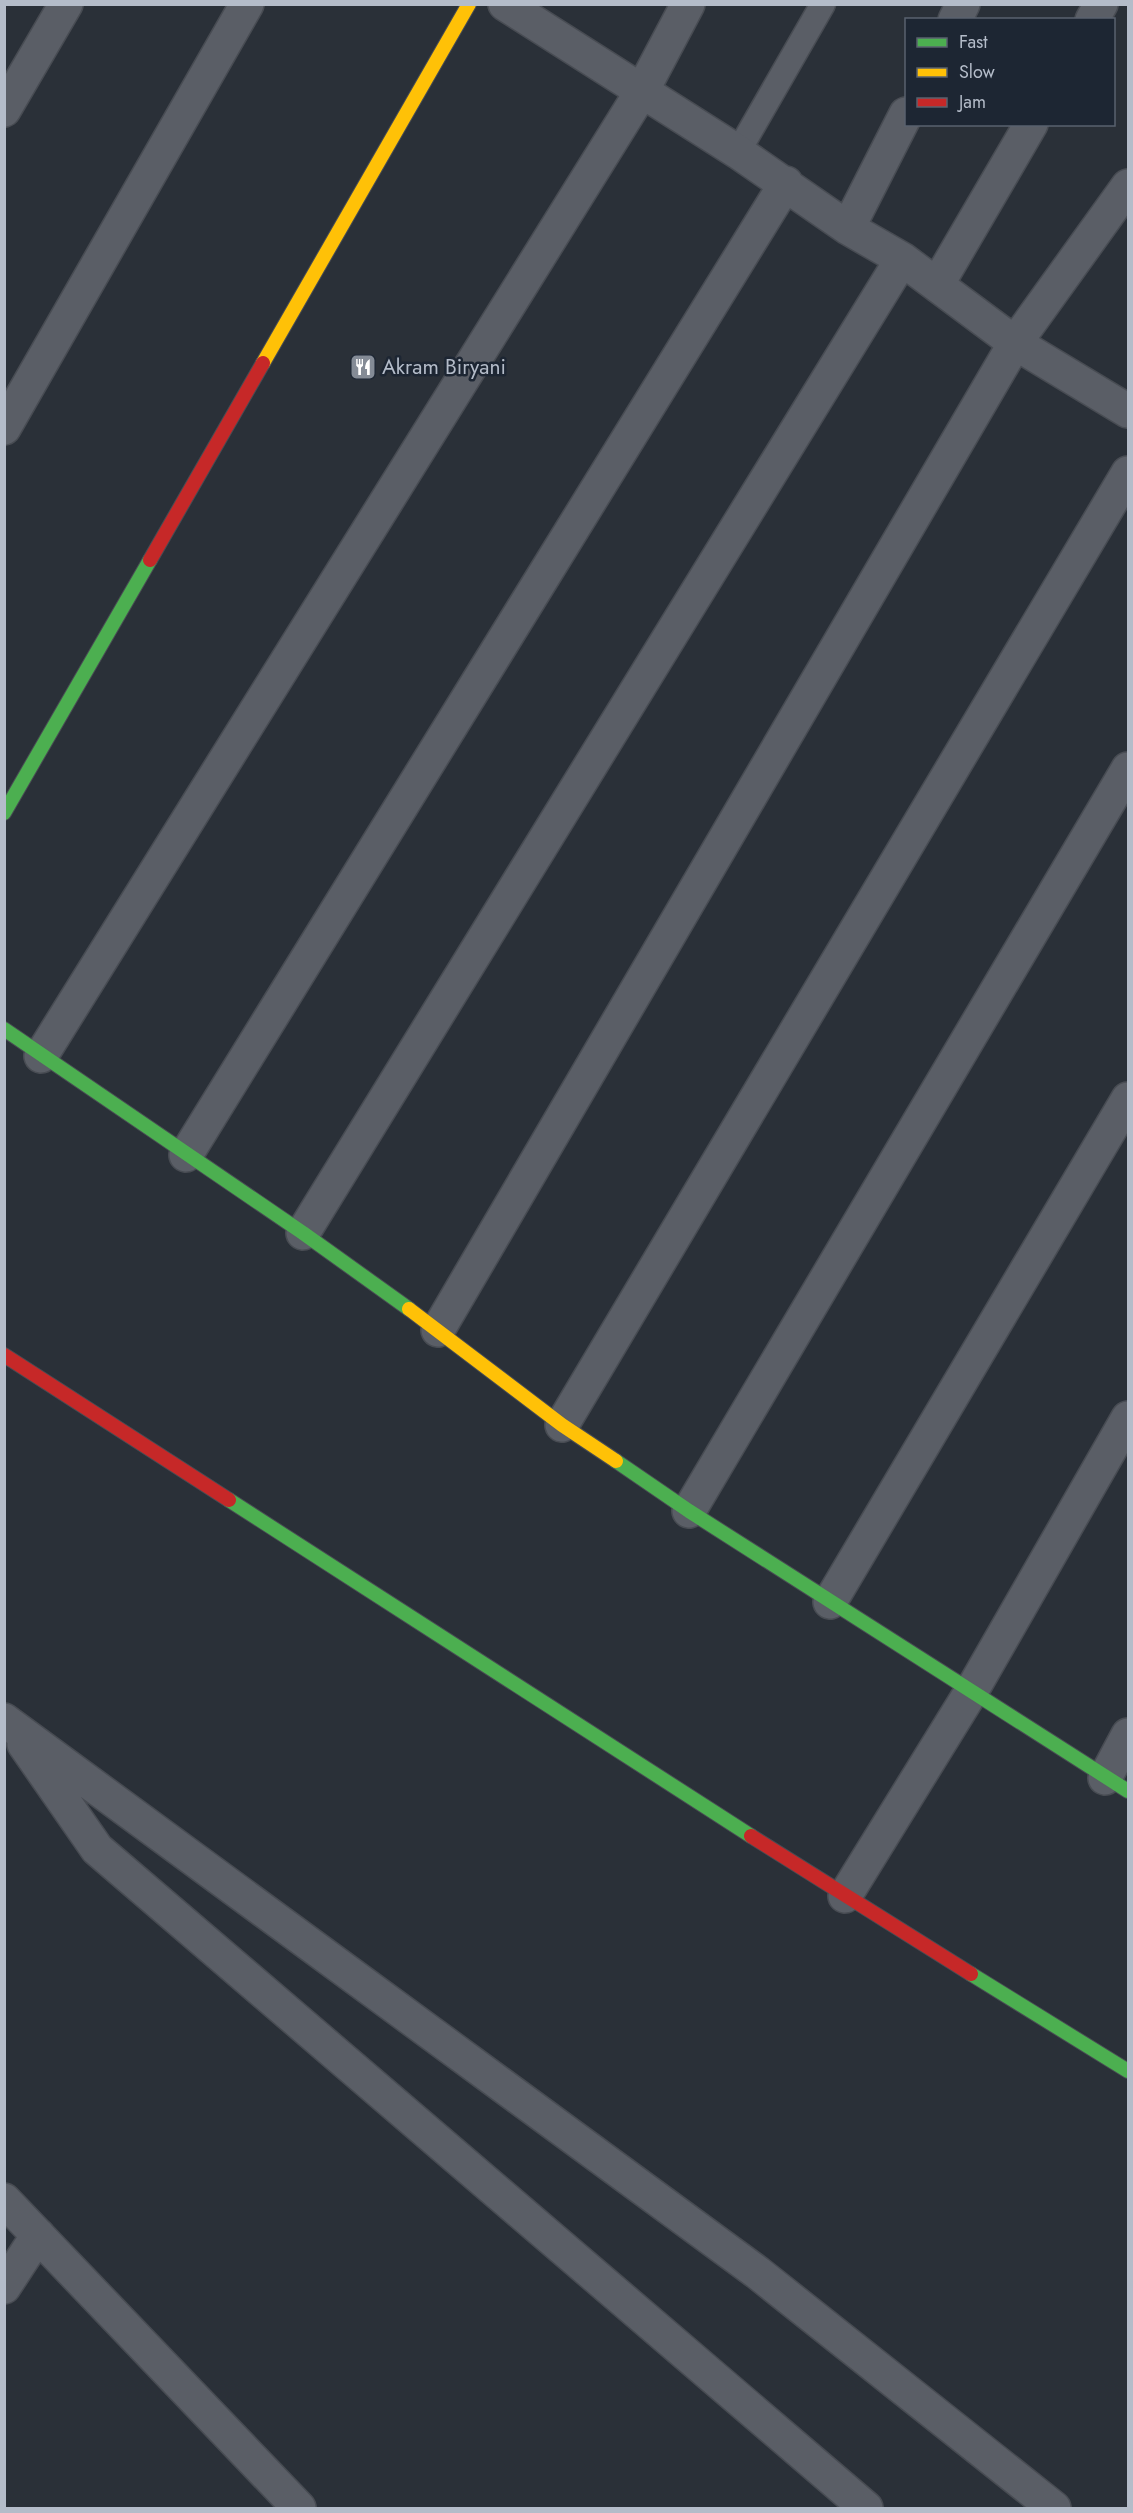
<svg xmlns="http://www.w3.org/2000/svg" width="1133" height="2513" viewBox="0 0 1133 2513" font-family="Jost,sans-serif">
<style>
.lines{fill:none;stroke-linecap:round;stroke-linejoin:round}
.lane-casing{stroke:#484c53;stroke-width:27}
.street-casing{stroke:#484c53;stroke-width:36}
.fast-casing{stroke:#484c53;stroke-width:16}
.slow-casing{stroke:#484c53;stroke-width:16}
.jam-casing{stroke:#484c53;stroke-width:16}
.lane{stroke:#5a5e66;stroke-width:24}
.street{stroke:#5a5e66;stroke-width:33}
.fast{stroke:#4caf50;stroke-width:14}
.slow{stroke:#ffc107;stroke-width:14}
.jam{stroke:#c62828;stroke-width:14}
.labels{text-anchor:middle;stroke-width:5;stroke-linejoin:round;paint-order:stroke}
.poi-label{font-size:21px;fill:#b4bcc9;stroke:#1d2633;text-anchor:start}
</style>
<rect width="100%" height="100%" fill="#2a3038"/>
<g class="lines">
<g class="lane-casing">
<path id="lane" d="M738,152L823,4"/>
</g>
<g class="street-casing">
<path id="street" d="M505,4L738,152L848,228L902,259L1015,343L1128,411
M955,20L963,4
M1092,20L1101,4
M4,110L66,4
M848,228L906,114
M937,285L1031,124
M4,428L247,4
M41,1056L642,91L688,4
M186,1155L786,183
M303,1233L902,259
M438,1330L1015,343L1128,186
M562,1425L1128,473
M689,1511L1128,769
M830,1602L1128,1099
M4,1720L758,2273L1054,2508
M24,1744L97,1849L866,2508
M1105,1778L1128,1735
M845,1896L971,1692L1128,1418
M4,2200L299,2508
M4,2287L38,2235"/>
</g>
<g class="fast-casing">
<path id="fast" d="M4,813L150,560
M4,1029L303,1233L409,1309
M616,1461L689,1511L1128,1791
M229,1500L751,1836
M971,1974L1128,2071"/>
</g>
<g class="slow-casing">
<path id="slow" d="M263,363L469,4
M409,1309L562,1425L616,1461"/>
</g>
<g class="jam-casing">
<path id="jam" d="M150,560L263,363
M4,1355L229,1500
M751,1836L971,1974"/>
</g>
<use href="#lane" class="lane"/>
<use href="#street" class="street"/>
<use href="#fast" class="fast"/>
<use href="#slow" class="slow"/>
<use href="#jam" class="jam"/>
</g>
<defs>
<g id="restaurant-square" transform="scale(1.35)"><rect x="-9" y="-9" width="18" height="18" rx="4" fill="#848b96" stroke="#1d2633"/><path d="M-5-6h1v4h1v-4h1v4h1v-4h1v5L-1.5 .5V6h-2V.5L-5-1ZM5-6V6H3V1.5H1.5Q1.5-4 5-6Z" fill="#fff"/></g>
</defs>
<g fill-rule="evenodd">
<use href="#restaurant-square" x="363" y="367"/>
</g>
<g class="labels">
<g class="poi-label">
<text x="382" y="374">Akram Biryani</text>
</g>
</g>
<rect width="1133" height="2513" fill="none" stroke="#b4bcc9" stroke-width="12"/>
<rect x="905" y="18" width="210" height="108" fill="#1d2633" stroke="#59626f" stroke-width="1.5"/>
<rect x="917" y="38" width="30" height="9" fill="#4caf50" stroke="#59626f" stroke-width="1.5"/>
<text x="959" y="48" font-size="18" fill="#b4bcc9">Fast</text>
<rect x="917" y="68" width="30" height="9" fill="#ffc107" stroke="#59626f" stroke-width="1.5"/>
<text x="959" y="78" font-size="18" fill="#b4bcc9">Slow</text>
<rect x="917" y="98" width="30" height="9" fill="#c62828" stroke="#59626f" stroke-width="1.5"/>
<text x="959" y="108" font-size="18" fill="#b4bcc9">Jam</text>
</svg>
